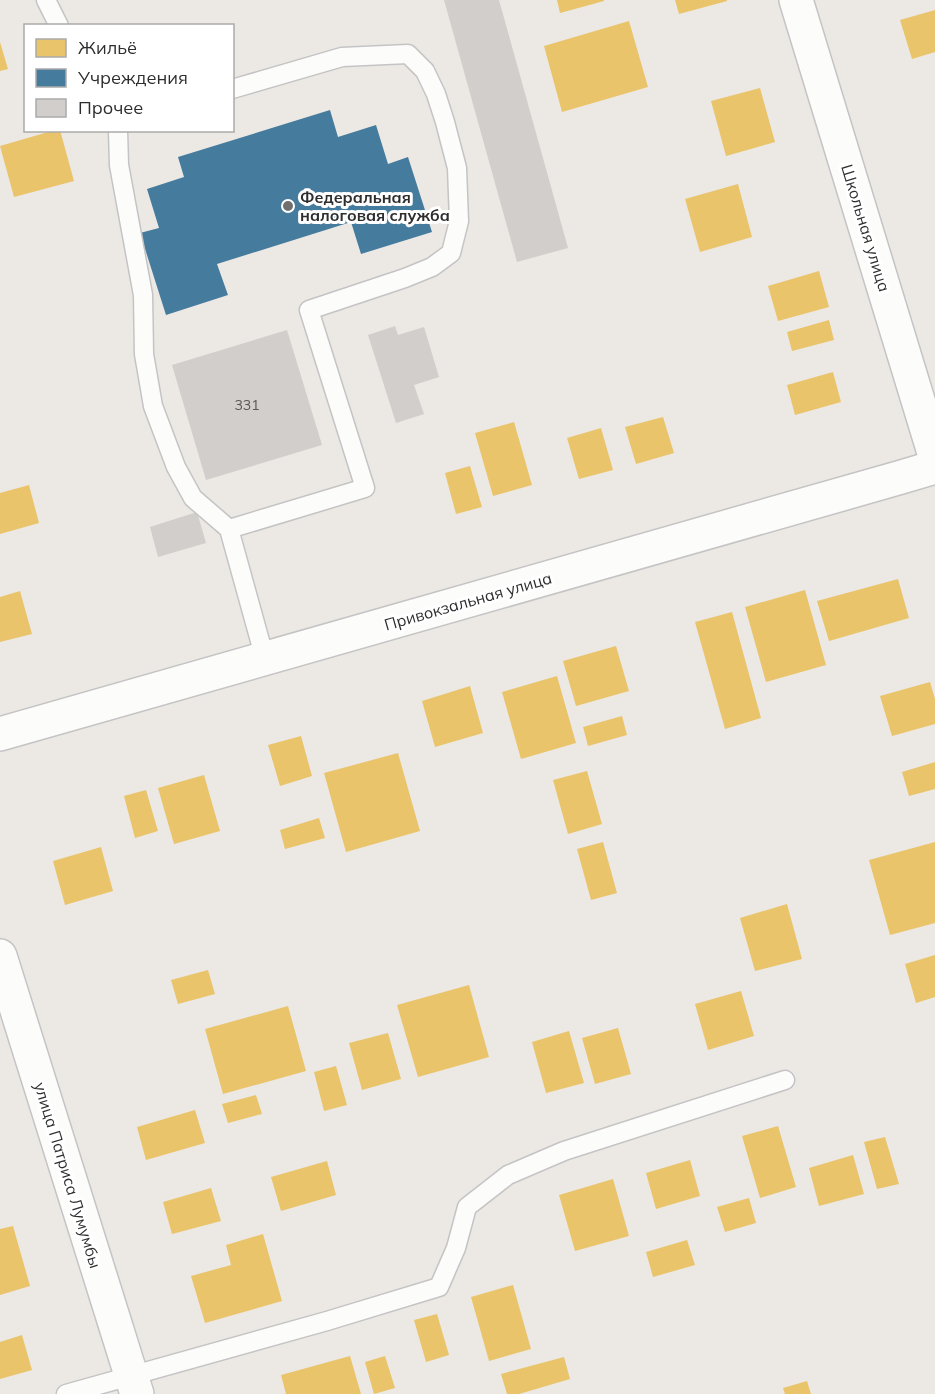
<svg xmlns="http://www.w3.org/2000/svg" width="935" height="1394" viewBox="0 0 935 1394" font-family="Mulish,sans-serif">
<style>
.homes{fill:#e9c46a}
.public{fill:#457b9d}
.building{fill:#d1cecb}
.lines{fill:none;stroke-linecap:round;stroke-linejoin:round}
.lane-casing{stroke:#c5c4c5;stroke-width:21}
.street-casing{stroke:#c5c4c5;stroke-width:36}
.secondary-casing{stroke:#c5c4c5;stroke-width:36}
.lane{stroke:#fcfcfb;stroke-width:18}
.street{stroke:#fcfcfb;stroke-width:33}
.secondary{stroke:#fcfcfb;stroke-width:33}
.poi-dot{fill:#706f6e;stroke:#fff;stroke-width:2}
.labels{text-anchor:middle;stroke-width:6;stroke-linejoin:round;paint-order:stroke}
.number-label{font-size:14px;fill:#585857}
.poi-label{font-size:16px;font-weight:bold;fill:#2e2e2e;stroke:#fff;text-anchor:start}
.street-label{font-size:16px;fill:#2e2e2e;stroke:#fff}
</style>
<rect width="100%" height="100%" fill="#ece8e4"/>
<path class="homes" d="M557,0H604V1L560,13Z
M675,0H727V1L679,14Z
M935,10V52L912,59L900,20Z
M629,21L648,87L562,112L544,46Z
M0,42L8,69L0,71Z
M760,88L775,142L726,156L711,101Z
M55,130H60L74,181L14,197L0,146Z
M738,184L752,237L700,252L685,199Z
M819,271L829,307L778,321L768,286Z
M829,320L834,340L792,351L787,332Z
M833,372L841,402L795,415L787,385Z
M663,417L674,453L636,464L625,427Z
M514,422L532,485L493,496L475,433Z
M601,428L613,470L579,479L567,438Z
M470,466L482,507L456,514L445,473Z
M29,485L39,523L0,534V493Z
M898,579L909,618L829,641L817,601Z
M805,590L826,665L766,682L745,607Z
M20,591L32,634L0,642V597Z
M732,612L761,718L725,729L695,622Z
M616,646L629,691L576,706L563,661Z
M557,676L576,743L521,759L502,692Z
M930,682L935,699V724L892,736L880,696Z
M470,686L483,733L435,747L422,701Z
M622,716L627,735L588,746L583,727Z
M301,736L312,776L280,786L268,745Z
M398,753L420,831L346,852L324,773Z
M935,762V789L909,796L902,772Z
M587,771L602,824L568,834L553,780Z
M204,775L220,831L174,844L158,788Z
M146,790L158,831L135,838L124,796Z
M319,818L325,838L285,849L280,830Z
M603,842L617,893L591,900L577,849Z
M935,842V923L890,935L869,860Z
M101,847L113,891L65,905L53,861Z
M787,904L802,959L755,971L740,918Z
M935,955V997L916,1003L905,964Z
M208,970L215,994L178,1004L171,980Z
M469,985L489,1057L418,1077L397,1005Z
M741,991L754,1036L708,1050L695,1004Z
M288,1006L306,1071L223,1094L205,1029Z
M618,1028L631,1074L595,1084L582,1038Z
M569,1031L584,1083L546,1093L532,1042Z
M388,1033L401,1079L362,1090L349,1043Z
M336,1066L347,1105L324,1111L314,1072Z
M256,1095L262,1114L228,1123L222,1104Z
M195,1110L205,1143L146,1160L137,1127Z
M778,1126L796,1187L760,1198L742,1136Z
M885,1137L899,1184L877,1189L864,1142Z
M853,1155L864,1194L819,1206L809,1168Z
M690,1160L700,1196L656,1209L646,1173Z
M327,1161L336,1195L281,1211L271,1177Z
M613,1179L629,1236L575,1251L559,1195Z
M211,1188L221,1221L172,1234L163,1202Z
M749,1198L756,1223L725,1232L717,1207Z
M13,1226L30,1286L0,1295V1229Z
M263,1234L282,1301L205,1323L191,1276L231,1265L226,1245Z
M687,1240L695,1265L653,1277L646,1252Z
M513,1285L531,1349L489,1361L471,1297Z
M437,1314L449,1355L426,1362L414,1320Z
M22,1335L32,1370L0,1379V1342Z
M350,1356L361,1394H286L281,1375Z
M385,1356L395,1388L374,1394L365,1362Z
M564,1357L570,1379L519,1394H507L501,1374Z
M807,1381L811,1394H785L783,1388Z"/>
<path class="public" d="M330,110L338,137L376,125L388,164L408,157L432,232L361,254L351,222L217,264L228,295L166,315L140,233L159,228L147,189L184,177L178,157Z"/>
<path class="building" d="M444,0H499L568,248L517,262Z
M395,326L398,335L424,327L439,377L414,385L424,414L396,423L368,335Z
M287,330L322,445L206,480L172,365Z
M197,512L206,543L158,557L150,527Z"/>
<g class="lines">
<g class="lane-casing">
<path id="lane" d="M46,0L59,26
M118,130L119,165L143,295L144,354L153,406L176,467L193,498L229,529L365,488L309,310L405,278L432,267L451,253L459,221L457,168L445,122L436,94L425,71L408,54L342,57L232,89
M229,529L265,659
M66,1394L327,1321L439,1287L456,1248L467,1207L508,1175L564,1151L785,1080"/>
</g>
<g class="street-casing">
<path id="street" d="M796,0L935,456
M0,956L137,1394"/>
</g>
<g class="secondary-casing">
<path id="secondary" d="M0,734L898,478L935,467"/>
</g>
<use href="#lane" class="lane"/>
<use href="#street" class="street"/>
<use href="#secondary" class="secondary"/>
</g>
<circle class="poi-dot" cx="288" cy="206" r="6"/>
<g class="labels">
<g class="number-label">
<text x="247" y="410">331</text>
</g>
<g class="poi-label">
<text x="300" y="203">Федеральная<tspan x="300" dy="18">налоговая служба</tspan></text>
</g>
<g class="street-label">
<text transform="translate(866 228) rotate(73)" y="6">Школьная улица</text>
<text transform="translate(468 601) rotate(-16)" y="6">Привокзальная улица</text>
<text transform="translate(68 1175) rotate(73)" y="6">улица Патриса Лумумбы</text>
</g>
</g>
<rect x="24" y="24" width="210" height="108" fill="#ffffff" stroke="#ababab" stroke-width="1.5"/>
<rect x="36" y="39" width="30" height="18" fill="#e9c46a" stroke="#ababab" stroke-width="1.5"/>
<text x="78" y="54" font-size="18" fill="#2e2e2e">Жильё</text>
<rect x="36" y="69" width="30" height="18" fill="#457b9d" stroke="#ababab" stroke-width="1.5"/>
<text x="78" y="84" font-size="18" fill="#2e2e2e">Учреждения</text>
<rect x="36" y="99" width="30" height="18" fill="#d1cecb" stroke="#ababab" stroke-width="1.5"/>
<text x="78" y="114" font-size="18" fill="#2e2e2e">Прочее</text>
</svg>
